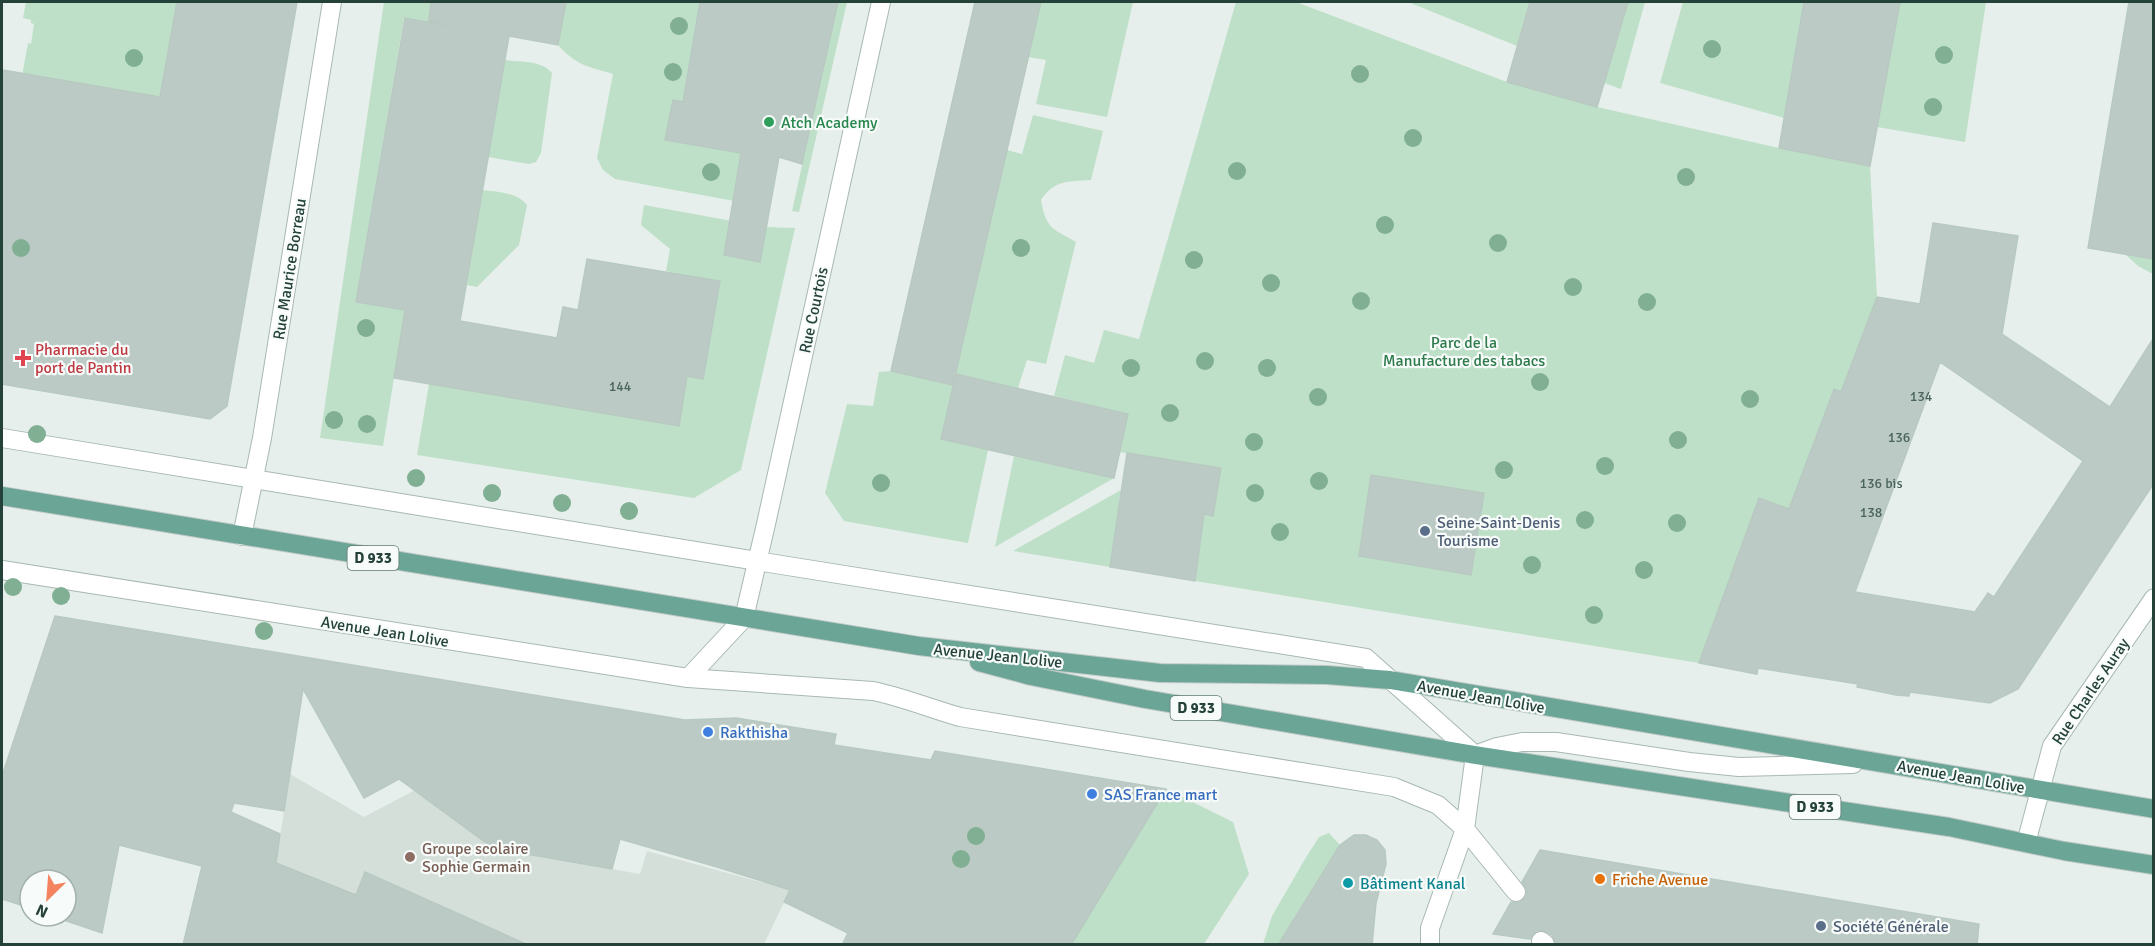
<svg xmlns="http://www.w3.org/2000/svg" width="2155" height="946" viewBox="0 0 2155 946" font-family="Signika,sans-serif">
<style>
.built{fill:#d4dfda}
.green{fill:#bfe0c8}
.building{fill:#bbcac4;stroke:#b8c9c2;stroke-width:1.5;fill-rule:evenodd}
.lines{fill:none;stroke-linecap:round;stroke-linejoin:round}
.lane-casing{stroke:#a8b8b2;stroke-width:20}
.street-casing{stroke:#a8b8b2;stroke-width:20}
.primary-casing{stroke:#c2cac8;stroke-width:20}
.lane{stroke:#fff;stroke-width:18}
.street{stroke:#fff;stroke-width:18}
.primary{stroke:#6aa596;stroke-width:18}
.tree{fill:#80af93}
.leisure-dot{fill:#2e9e5b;stroke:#f7fbf9;stroke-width:2}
.health-dot{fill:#e0444e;stroke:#f7fbf9;stroke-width:2}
.service-dot{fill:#5c6f8a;stroke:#f7fbf9;stroke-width:2}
.shop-dot{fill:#3f7fe0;stroke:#f7fbf9;stroke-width:2}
.education-dot{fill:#8d6e63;stroke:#f7fbf9;stroke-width:2}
.food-dot{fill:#e8710a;stroke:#f7fbf9;stroke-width:2}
.culture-dot{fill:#0f9aa8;stroke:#f7fbf9;stroke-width:2}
.labels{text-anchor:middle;stroke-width:4.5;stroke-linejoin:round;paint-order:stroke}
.number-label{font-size:14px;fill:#4a645c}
.shield{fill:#f7fbf9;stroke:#637a73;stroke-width:1.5}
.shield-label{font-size:15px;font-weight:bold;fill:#24423a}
.leisure-label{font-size:16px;fill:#27864d;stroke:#f7fbf9;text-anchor:start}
.street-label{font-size:16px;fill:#24423a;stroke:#f7fbf9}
.park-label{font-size:16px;fill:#2d7a4b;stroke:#f7fbf9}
.health-label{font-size:16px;fill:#be3a42;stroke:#f7fbf9;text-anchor:start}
.service-label{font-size:16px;fill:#4e5e75;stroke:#f7fbf9;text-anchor:start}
.shop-label{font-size:16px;fill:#366cbe;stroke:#f7fbf9;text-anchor:start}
.education-label{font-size:16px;fill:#785e54;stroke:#f7fbf9;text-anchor:start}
.food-label{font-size:16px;fill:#c56008;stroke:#f7fbf9;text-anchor:start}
.culture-label{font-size:16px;fill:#0d838f;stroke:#f7fbf9;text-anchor:start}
</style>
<rect width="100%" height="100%" fill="#e6efeb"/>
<path class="built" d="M290,774L364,817L415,790L493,848L640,874L647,851L790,890L764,944H263Z"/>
<path class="green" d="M26,2H177L166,64L181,67L20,299L2,296V189L9,148L2,147V141L8,104L21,81L28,43L31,44L34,24L31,23V20L23,18Z
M384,2H458L454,27L404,18L356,301L405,310L383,446L320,438Z
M566,2H700L683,102L673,100L665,140L776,159L767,207L615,179L603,170L597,158L613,74C587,66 577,66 558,45Z
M838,2H847L799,212L792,211Z
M1041,2H1133L1107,117L1036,104L1046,60L1028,57Z
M1236,2H1296L1507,82L1597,107L1779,148L1870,166L1877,297L1841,392L1833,390L1811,449L1799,512L1759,499L1699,663L1195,581L1203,522L1196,513L1212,516L1221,468L1119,452L1128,414L1054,396L1065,355L1094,363L1104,330L1139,339Z
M1408,2H1530L1517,46Z
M1628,2H1645L1621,89L1604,83Z
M1683,2H1804L1784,118L1660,83Z
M1900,2H1986L1965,142L1877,127Z
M504,60C520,62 542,60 552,73L541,153L536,162L529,164L488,157Z
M1033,115L1103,131L1091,180C1068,182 1055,179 1041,200C1046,229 1052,228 1076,242L1046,364L1027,360L1018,388L956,374L1007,150L1022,154Z
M482,190C498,192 517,192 527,205L519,245L477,287L467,285Z
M644,205L766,227L795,228L741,470L694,498L417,455L429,384L678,426L687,376L703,379L674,289L675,273L666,271L670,249L641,225Z
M2125,254L2153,259V274L2138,266Z
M891,371L954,385L988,450L968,543L844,521L825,493L847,404L873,406L879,372Z
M1014,456L1114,478L995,547Z
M1121,490L1119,501L1130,502L1119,509L1110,567L1013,551Z
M1166,789L1233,822L1249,874L1204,944H1071Z
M1329,833L1340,845L1278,944H1263L1272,916L1305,859L1319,837Z"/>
<path class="building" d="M177,2H297L227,406L210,419L2,384V70L160,97Z
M431,2H566L558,45L509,36L460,321L557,338L563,307L578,310L587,259L720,281L703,379L687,376L679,426L394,378L405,310L356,302L405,18L454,27L429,21Z
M700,2H838L802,164L779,157L760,262L724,255L741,153L665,140L673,100L683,102Z
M975,2H1041L953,385L891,371Z
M1530,2H1628L1597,107L1507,82Z
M1804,2H1900L1870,166L1779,148Z
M2129,2H2154V259L2088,248Z
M1933,223L2018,236L2002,334L2110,407L2154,337V483L2018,689L1990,703L1910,692L1909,696L1896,695L1857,687L1858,684L1758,668L1757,674L1699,663L1759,498L1789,509L1834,389L1841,392L1877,297L1920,304ZM1940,362L2083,461L1994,597L1988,593L1975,612L1855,592Z
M956,374L1128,414L1114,478L941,439Z
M1127,453L1221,468L1213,516L1204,514L1195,581L1110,567Z
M1371,475L1484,493L1471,575L1359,556Z
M55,616L685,720L736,718L836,734L834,745L931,760L935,751L1166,789L1071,945H842L848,933L784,902L790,890L717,867L620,839L612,869L493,848L399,779L364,798L303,689L284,811L234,803L231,812L280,834L276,863L356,895L365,872L528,945H183L202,866L119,845L102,933L52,916H66V880H30V908L2,899V776Z
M1354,835H1366L1377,840L1385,850L1386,864L1376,903L1372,945H1278L1340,845Z
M1540,850L1979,924L1977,945H1566L1556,943L1552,935L1543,930L1536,931L1530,939L1493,934L1511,902L1518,903L1526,897L1527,890L1522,882Z"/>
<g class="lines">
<g class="lane-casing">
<path id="lane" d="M2,438L769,563L1366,658L1475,755
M2,570L688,678L873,691C903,697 931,709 960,717L1394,787L1438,805L1465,829L1516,892
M688,678L744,618
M1475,755L1497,747L1522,742H1556L1689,762L1739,767L1853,764
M1541,941L1545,944
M1430,944V928L1465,829L1475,755"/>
</g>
<g class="street-casing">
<path id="street" d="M242,536L262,438L332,2
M744,618L766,524L881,2
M2026,843L2052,746L2154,598"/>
</g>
<g class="primary-casing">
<path id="primary" d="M2,496L919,646L1160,673L1327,675L1390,680L2154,809
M979,662L1031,676L1145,699L1475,755L1949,827L2064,851L2154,865"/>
</g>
<use href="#lane" class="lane"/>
<use href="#street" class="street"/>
<use href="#primary" class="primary"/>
</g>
<g class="tree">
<circle cx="679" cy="26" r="9"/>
<circle cx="1712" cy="49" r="9"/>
<circle cx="1944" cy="55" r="9"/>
<circle cx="134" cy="58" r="9"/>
<circle cx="673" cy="72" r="9"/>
<circle cx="1360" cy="74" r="9"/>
<circle cx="1933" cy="107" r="9"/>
<circle cx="1413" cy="138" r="9"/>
<circle cx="1237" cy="171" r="9"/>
<circle cx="711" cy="172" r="9"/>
<circle cx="1686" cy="177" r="9"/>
<circle cx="1385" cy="225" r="9"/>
<circle cx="1498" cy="243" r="9"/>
<circle cx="21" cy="248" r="9"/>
<circle cx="1021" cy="248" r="9"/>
<circle cx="1194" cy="260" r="9"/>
<circle cx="1271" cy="283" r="9"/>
<circle cx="1573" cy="287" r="9"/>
<circle cx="1361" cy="301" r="9"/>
<circle cx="1647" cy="302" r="9"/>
<circle cx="366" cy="328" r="9"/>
<circle cx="1205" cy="361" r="9"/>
<circle cx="1131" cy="368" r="9"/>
<circle cx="1267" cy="368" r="9"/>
<circle cx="1540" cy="382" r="9"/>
<circle cx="1318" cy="397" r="9"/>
<circle cx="1750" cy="399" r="9"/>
<circle cx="1170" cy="413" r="9"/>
<circle cx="334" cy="420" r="9"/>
<circle cx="367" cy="424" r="9"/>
<circle cx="37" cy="434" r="9"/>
<circle cx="1678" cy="440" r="9"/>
<circle cx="1254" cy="442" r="9"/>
<circle cx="1605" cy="466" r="9"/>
<circle cx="1504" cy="470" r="9"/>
<circle cx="416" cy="478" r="9"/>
<circle cx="1319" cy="481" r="9"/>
<circle cx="881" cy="483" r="9"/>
<circle cx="492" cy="493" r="9"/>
<circle cx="1255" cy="493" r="9"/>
<circle cx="562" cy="503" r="9"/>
<circle cx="629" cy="511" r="9"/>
<circle cx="1585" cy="520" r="9"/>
<circle cx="1677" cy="523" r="9"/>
<circle cx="1280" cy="532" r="9"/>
<circle cx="1532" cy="565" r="9"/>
<circle cx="1644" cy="570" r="9"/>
<circle cx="13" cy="587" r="9"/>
<circle cx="61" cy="596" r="9"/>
<circle cx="1594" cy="615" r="9"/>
<circle cx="264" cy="631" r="9"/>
<circle cx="976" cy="836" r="9"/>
<circle cx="961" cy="859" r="9"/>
</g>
<circle class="leisure-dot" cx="769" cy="122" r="6"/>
<path class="health-dot" d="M20 349h6v6h6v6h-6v6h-6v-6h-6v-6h6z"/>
<g class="service-dot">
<circle cx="1425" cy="531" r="6"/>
<circle cx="1821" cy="926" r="6"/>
</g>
<g class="shop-dot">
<circle cx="708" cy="732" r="6"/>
<circle cx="1092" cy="794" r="6"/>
</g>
<circle class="education-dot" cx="410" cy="857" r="6"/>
<circle class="food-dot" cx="1600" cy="879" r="6"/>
<circle class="culture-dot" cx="1348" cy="883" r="6"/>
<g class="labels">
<g class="number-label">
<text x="620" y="391">144</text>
<text x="1921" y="401">134</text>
<text x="1899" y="442">136</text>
<text x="1881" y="488">136 bis</text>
<text x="1871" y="517">138</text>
</g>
<g class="shield">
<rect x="347.5" y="546" width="51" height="24" rx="4.5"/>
<rect x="1170.5" y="696" width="51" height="24" rx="4.5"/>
<rect x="1789.5" y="795" width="51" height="24" rx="4.5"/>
</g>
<g class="shield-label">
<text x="373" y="563">D 933</text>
<text x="1196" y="713">D 933</text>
<text x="1815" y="812">D 933</text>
</g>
<g class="leisure-label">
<text x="781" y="128">Atch Academy</text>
</g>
<g class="street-label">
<text transform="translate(289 269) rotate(-81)" y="6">Rue Maurice Borreau</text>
<text transform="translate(813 310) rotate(-78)" y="6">Rue Courtois</text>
<text transform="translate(385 631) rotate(9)" y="6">Avenue Jean Lolive</text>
<text transform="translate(998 655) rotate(6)" y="6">Avenue Jean Lolive</text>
<text transform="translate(2090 691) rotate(-56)" y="6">Rue Charles Auray</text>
<text transform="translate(1481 696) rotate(10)" y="6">Avenue Jean Lolive</text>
<text transform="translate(1961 776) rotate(10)" y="6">Avenue Jean Lolive</text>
</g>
<g class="park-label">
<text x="1464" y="348">Parc de la<tspan x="1464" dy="18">Manufacture des tabacs</tspan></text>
</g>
<g class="health-label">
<text x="35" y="355">Pharmacie du<tspan x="35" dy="18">port de Pantin</tspan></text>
</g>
<g class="service-label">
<text x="1437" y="528">Seine-Saint-Denis<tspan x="1437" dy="18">Tourisme</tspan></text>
<text x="1833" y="932">Société Générale</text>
</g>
<g class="shop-label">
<text x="720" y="738">Rakthisha</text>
<text x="1104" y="800">SAS France mart</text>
</g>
<g class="education-label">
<text x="422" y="854">Groupe scolaire<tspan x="422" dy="18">Sophie Germain</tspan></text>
</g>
<g class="food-label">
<text x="1612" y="885">Friche Avenue</text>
</g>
<g class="culture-label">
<text x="1360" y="889">Bâtiment Kanal</text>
</g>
</g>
<rect width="2155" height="946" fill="none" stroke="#24423a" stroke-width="6"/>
<g transform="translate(48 898) rotate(205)"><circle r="28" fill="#f7fbf9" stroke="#a3b1ad" stroke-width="1.5"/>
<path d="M0-4.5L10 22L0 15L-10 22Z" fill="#f4845f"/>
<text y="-9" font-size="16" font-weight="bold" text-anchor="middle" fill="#24423a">N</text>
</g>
</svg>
